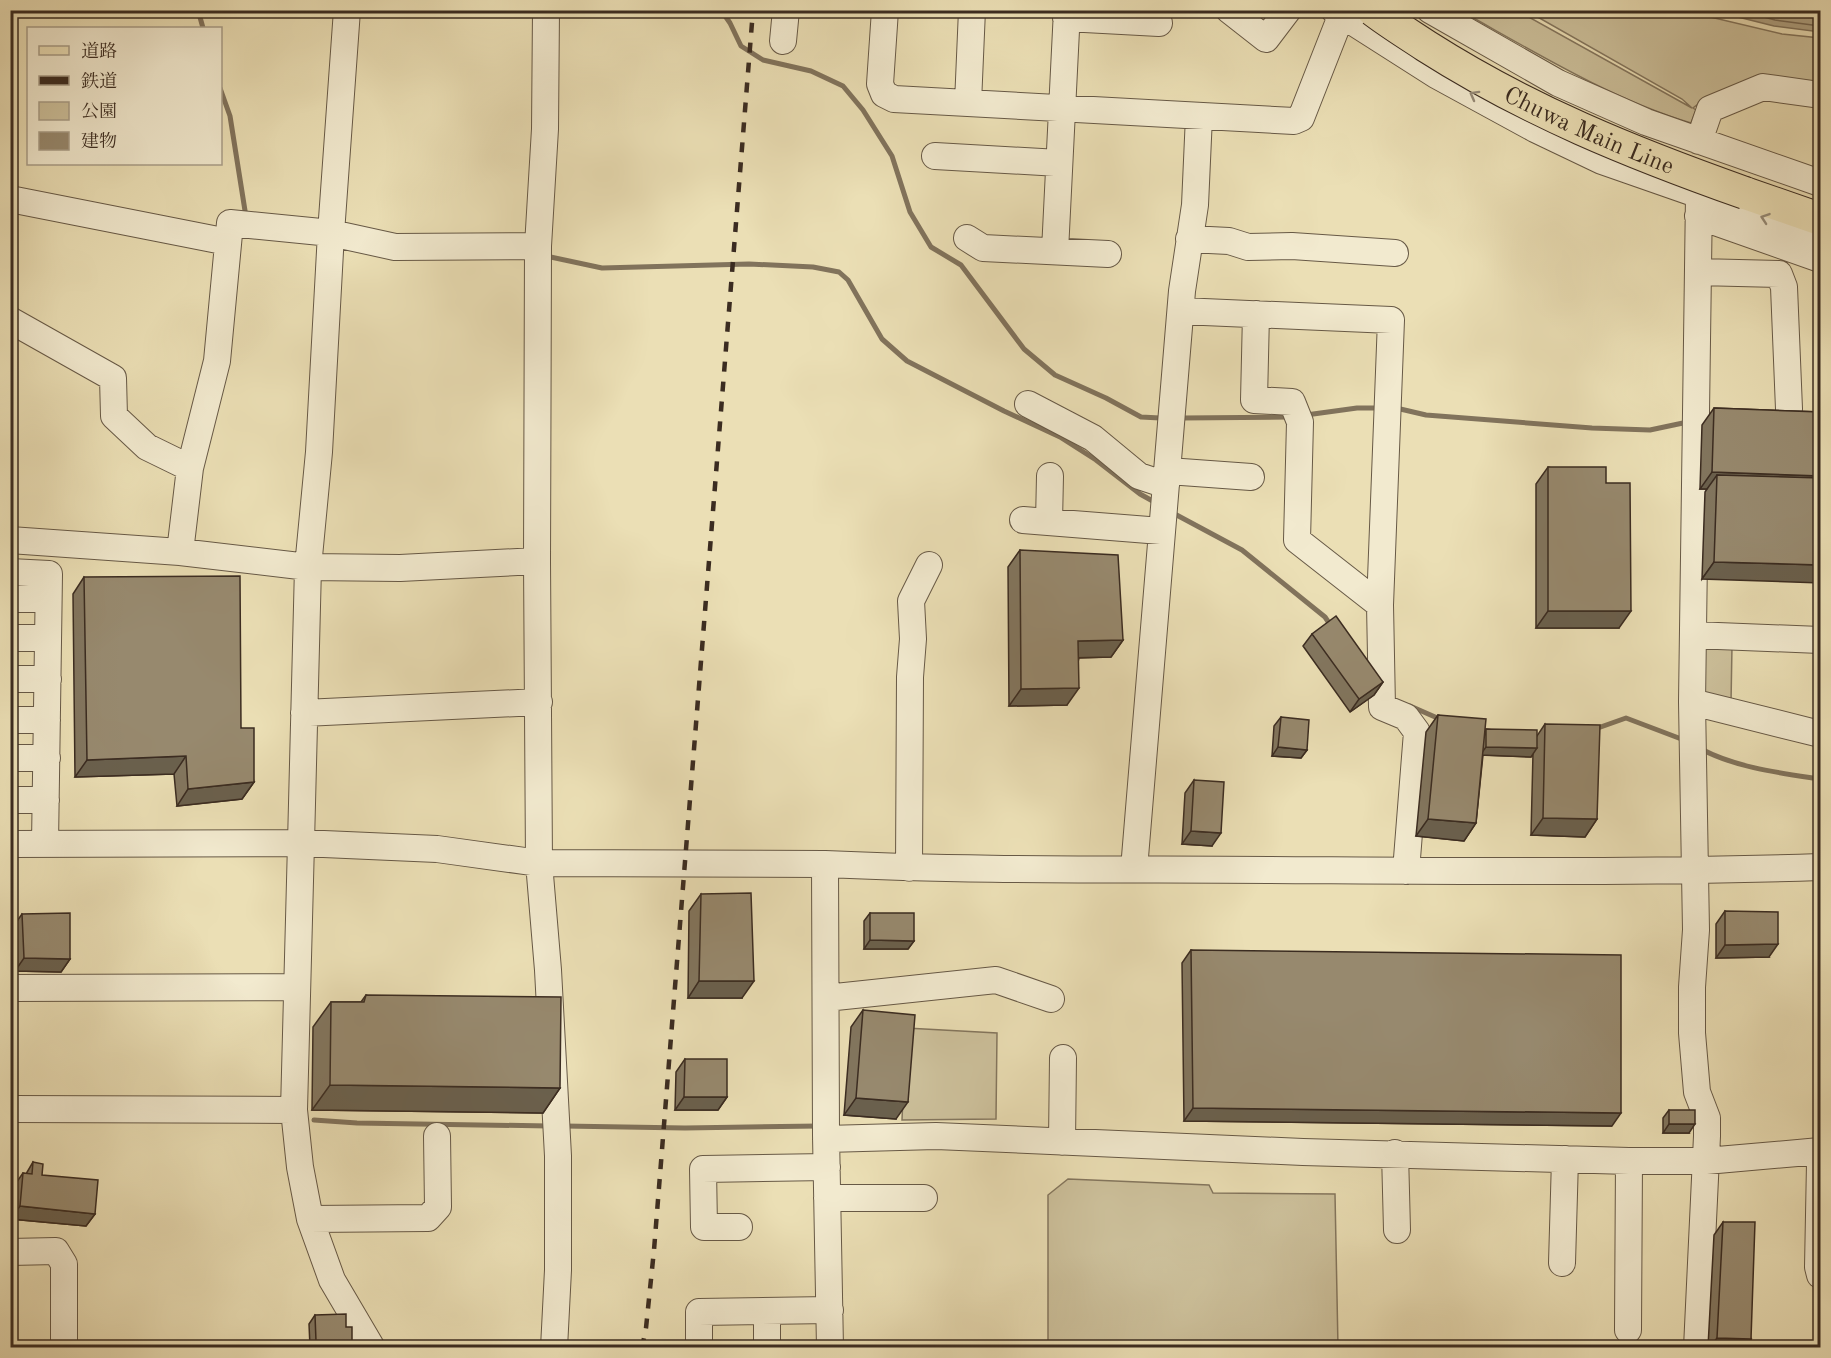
<svg xmlns="http://www.w3.org/2000/svg" width="1831" height="1358" viewBox="0 0 1831 1358" font-family="'Old Standard TT','Noto Serif JP',serif">
<style>
.green{fill:#cdc19c;stroke:#84765e;stroke-width:1.5}
.water{fill:#afa283;stroke:#81735c;stroke-width:1.5}
.lines{fill:none;stroke-linecap:round;stroke-linejoin:round}
.shore{stroke:#756752;stroke-width:1.5}
.stream{stroke:#81735c;stroke-width:5}
.minor-casing{stroke:#675946;stroke-width:28}
.major-casing{stroke:#3b2c21;stroke-width:34}
.minor{stroke:#f2eacf;stroke-width:26}
.major{stroke:#ebdfb5;stroke-width:32}
.rail{stroke:#3b2c21;stroke-width:4.5;stroke-dasharray:10 10;stroke-linecap:butt}
.major-bridge-casing{stroke:#3b2c21;stroke-width:34;stroke-linecap:butt}
.major-bridge{stroke:#ebdfb5;stroke-width:32}
.wall{fill:#82765f;stroke:#3b2c21;stroke-width:1.5}
.shaded-wall{fill:#6a604d;stroke:#3b2c21;stroke-width:1.5}
.building{fill:#97896e;stroke:#3b2c21;stroke-width:1.5}
.oneway{stroke:#968b78}
.labels{text-anchor:middle;stroke-width:6;stroke-linejoin:round;paint-order:stroke}
.street-label{font-size:24px;fill:#3b2c21;stroke:#f2eacf}
</style>
<rect width="100%" height="100%" fill="#ebdfb5"/>
<filter id="stains"><feTurbulence type="fractalNoise" baseFrequency=".00333" numOctaves="4"/><feColorMatrix values="0 0 0 0 .2 0 0 0 0 .09 0 0 0 0 .02 0 0 0 .5 -.17"/></filter>
<radialGradient id="worn" r=".72"><stop offset=".6" stop-color="#630" stop-opacity="0"/><stop offset="1" stop-color="#630" stop-opacity=".3"/></radialGradient>
<path class="green" d="M1461,11H1518L1692,108L1682,99L1527,11H1685L1782,34L1820,38V87L1701,102L1693,108L1696,110L1691,123C1611,99 1533,51 1461,11Z
M1704,645L1732,646L1731,703L1705,695L1699,651Z
M906,1028L997,1033L996,1119L902,1120Z
M1068,1179L1209,1185L1213,1193L1335,1194L1338,1347H1048V1195Z"/>
<path class="water" d="M1714,11H1820V32L1774,26Z"/>
<g class="lines">
<path class="shore" d="M1738,10L1775,20L1820,26"/>
<path class="stream" d="M198,10L203,28
M721,10L730,23L741,46L763,60L811,71L843,86L863,110L892,156L910,212L931,247L961,265L1024,349L1055,375L1106,398L1141,417L1160,418
M220,88L230,116L246,217
M546,256L602,268L749,264L813,267L839,272L848,280L882,339L907,361L1004,411L1060,437L1096,460L1140,494L1158,504
M1396,408L1426,415L1592,428L1650,430L1683,423
M1306,415L1357,408H1381
M1182,418L1291,417
M1171,512L1242,550L1325,617L1331,626
M1410,706L1442,720
M1595,729L1626,718L1684,740
M1701,749C1737,768 1780,773 1820,779
M314,1120L357,1123L549,1126
M564,1126L685,1128L819,1126"/>
<g class="minor-casing">
<path id="minor" d="M347,10L331,233L319,452L308,567L301,843L437,849L539,863L825,864
M546,10L545,129L538,246L537,561L539,863L548,970L558,1156V1270L554,1348
M885,10L880,84L884,94L894,99L1294,121L1301,118L1341,16
M1229,10L1266,39L1288,10
M1334,10L1436,75L1535,129L1602,161L1820,237
M1430,10L1558,83L1646,122L1820,183
M1066,18L1159,23
M783,41L786,10
M968,103L972,10
M1699,141L1710,109L1763,87L1820,95
M935,156L1059,163
M10,199L228,242
M1698,216L1820,259
M967,238L983,248L1108,254
M1189,239L1229,241L1248,247L1292,246L1395,253
M1055,251L1067,10
M1698,272L1779,274L1784,287L1789,409
M1181,311L1391,320L1380,605L1382,707L1406,717L1417,732L1406,871
M1256,314L1254,400L1292,402L1300,422L1297,540L1380,605
M10,320L113,378L114,416L147,447L190,468
M1028,404L1093,438L1139,476L1166,485
M1168,471L1251,477
M1023,520L1161,531
M1049,522L1050,476
M10,540L180,552L308,567L400,568L537,561
M180,552L190,468L217,361L230,223L331,233L395,247L538,246
M10,572L49,574L45,844
M10,599H48
M1693,635L1820,640
M10,638H48
M10,679H48
M1692,702L1820,734
M304,713L539,702
M10,720H47
M10,758H47
M10,800H46
M10,844L301,843L294,1110L300,1167L310,1219L332,1280L372,1348
M909,868L910,677L913,639L911,601L929,565
M1134,869L1182,291L1195,205L1199,116
M10,988L297,987
M826,998L996,980L1051,999
M10,1109L294,1110
M826,1139L936,1136L1303,1152L1629,1161H1706L1820,1151
M1062,1142L1063,1058
M1395,1153L1397,1230
M1820,1163L1818,1267L1820,1275
M827,1198H924
M310,1219L428,1218L438,1207L437,1136
M739,1227H704L703,1169L827,1167
M10,1252L56,1251L64,1264V1348
M1562,1263L1565,1159
M767,1311V1348
M1628,1330L1629,1161
M699,1348V1312L830,1310
M830,1348L826,1135L825,864C973,871 1122,869 1270,870C1454,871 1637,873 1820,867
M1697,1348L1707,1136V1118L1697,1092L1692,1033V987L1696,930L1692,702L1699,196"/>
</g>
<g class="major-casing">
<path id="major" d="M1745,193L1820,219"/>
</g>
<use href="#minor" class="minor"/>
<use href="#major" class="major"/>
<path class="rail" d="M642,1348L646,1328L654,1250L753,10"/>
<g class="major-bridge-casing">
<g id="major-bridge">
<path id="s1" d="M1373,10C1390,23 1408,34 1426,46C1528,111 1632,153 1745,193"/>
</g>
</g>
<use href="#major-bridge" class="major-bridge"/>
</g>
<path class="wall" d="M1714,408L1821,412L1702,579L1705,492L1707,489H1700L1702,425Z
M1548,467L1606,483L1619,628H1536V484Z
M1020,550L1123,640L1111,657L1079,658L1067,705L1009,706L1008,567Z
M84,577L241,728L254,782L242,799L177,806L174,774L75,777L73,594Z
M1312,634L1383,682L1374,695L1350,712L1303,646Z
M1438,715L1485,731L1486,729L1537,736L1545,724L1597,819L1585,837L1531,835L1533,753L1531,757L1483,755L1476,823L1464,841L1416,836L1426,732Z
M1281,717L1307,750L1301,758L1272,756L1274,726Z
M1194,780L1212,846L1182,844L1185,793Z
M701,894L742,998H688L689,911Z
M1725,911L1769,957L1716,958V924Z
M870,913L914,941L908,949H864V921Z
M22,914L70,959L61,972L15,971L13,927Z
M1821,919V955H1815V927Z
M1191,950L1612,1126L1184,1121L1182,963Z
M366,995L560,1088L543,1113L312,1110L313,1027L331,1002H361Z
M863,1010L896,1119L844,1115L851,1027Z
M685,1059L727,1097L718,1110H675L676,1072Z
M1669,1110L1689,1133H1663V1118Z
M33,1162L42,1175L95,1214L86,1226L11,1219L14,1186L23,1173L26,1174Z
M1723,1222L1751,1339L1745,1347H1708L1714,1235Z
M315,1315L347,1347H310L309,1324Z"/>
<path class="shaded-wall" d="M1712,472L1821,476V493L1717,475L1707,489H1700Z
M1714,562L1821,565V583L1702,579Z
M1548,611H1631L1619,628H1536Z
M1123,640L1111,657L1066,658L1078,641Z
M1383,682L1374,695L1350,712L1359,699Z
M1079,688L1067,705L1009,706L1021,689Z
M1278,747L1307,750L1301,758L1272,756Z
M1486,747L1537,748L1531,757L1480,755Z
M186,756L174,774L75,777L87,760Z
M254,782L242,799L177,806L188,789Z
M1543,818L1597,819L1585,837L1531,835Z
M1428,819L1476,823L1464,841L1416,836Z
M1191,831L1221,833L1212,846L1182,844Z
M870,940L914,941L908,949H864Z
M1778,944L1769,957L1716,958L1725,945Z
M1821,946V955H1815Z
M24,958L70,959L61,972L15,971Z
M699,981H754L742,998H688Z
M330,1085L560,1088L543,1113L312,1110Z
M684,1097H727L718,1110H675Z
M856,1098L908,1102L896,1119L844,1115Z
M1193,1108L1621,1113L1612,1126L1184,1121Z
M1669,1124H1695L1689,1133H1663Z
M20,1206L95,1214L86,1226L11,1219Z
M1717,1338L1751,1339L1745,1347H1710Z
M316,1341H352L347,1347H312Z"/>
<path class="building" d="M1714,408L1821,412V476L1712,472Z
M1548,467H1606V483H1630L1631,611H1548Z
M1717,475L1821,478V565L1714,562Z
M1020,550L1118,555L1123,640L1078,641L1079,688L1021,689Z
M240,576L241,728H254V782L188,789L186,756L87,760L84,577Z
M1336,616L1383,682L1359,699L1312,634Z
M1438,715L1486,719L1476,823L1428,819Z
M1281,717L1309,720L1307,750L1278,747Z
M1545,724L1600,725L1597,819L1543,818Z
M1486,729L1537,730V748L1486,747Z
M1194,780L1224,782L1221,833L1191,831Z
M751,893L754,981H699L701,894Z
M1725,911L1778,912V944L1725,945Z
M70,913V959L24,958L22,914Z
M870,913H914V941L870,940Z
M1191,950L1621,955V1113L1193,1108Z
M366,995L561,997L560,1088L330,1085L331,1002H364Z
M863,1010L915,1015L908,1102L856,1098Z
M685,1059H727V1097H684Z
M1669,1110H1695V1124H1669Z
M33,1162L43,1164L42,1175L98,1180L95,1214L20,1206L23,1173L32,1174Z
M1723,1222H1755L1751,1339L1717,1338Z
M346,1314V1327H352V1341H316L315,1315Z"/>
<defs><path id="oneway-chevron" d="M-2-3.5L2.5 0L-2 3.5" fill="none" stroke-width="1.6" stroke-linecap="round" stroke-linejoin="round" transform="scale(1.5)"/></defs>
<g class="oneway">
<use href="#oneway-chevron" transform="translate(1474 95) rotate(-151)"/>
<use href="#oneway-chevron" transform="translate(1765 218) rotate(-161)"/>
</g>
<g class="labels">
<g class="street-label">
<text dy="8" stroke="none"><textPath href="#s1" startOffset="248">Chuwa Main Line</textPath></text>
</g>
</g>
<rect width="1831" height="1358" fill="none" stroke="#ebdfb5" stroke-width="36"/>
<rect x="12" y="12" width="1807" height="1334" fill="none" stroke="#3b2c21" stroke-width="3"/>
<rect x="18" y="18" width="1795" height="1322" fill="none" stroke="#3b2c21" stroke-width="1.5"/>
<rect x="27" y="27" width="195" height="138" fill="#f2eacf" stroke="#a99e89" stroke-width="1.5"/>
<rect x="39" y="46" width="30" height="9" fill="#ebdfb5" stroke="#a99e89" stroke-width="1.5"/>
<text x="81" y="57" font-size="18" fill="#3b2c21">道路</text>
<rect x="39" y="76" width="30" height="9" fill="#3b2c21" stroke="#a99e89" stroke-width="1.5"/>
<text x="81" y="87" font-size="18" fill="#3b2c21">鉄道</text>
<rect x="39" y="102" width="30" height="18" fill="#cdc19c" stroke="#a99e89" stroke-width="1.5"/>
<text x="81" y="117" font-size="18" fill="#3b2c21">公園</text>
<rect x="39" y="132" width="30" height="18" fill="#97896e" stroke="#a99e89" stroke-width="1.5"/>
<text x="81" y="147" font-size="18" fill="#3b2c21">建物</text>
<rect width="100%" height="100%" filter="url(#stains)"/>
<rect width="100%" height="100%" fill="url(#worn)"/>
</svg>
